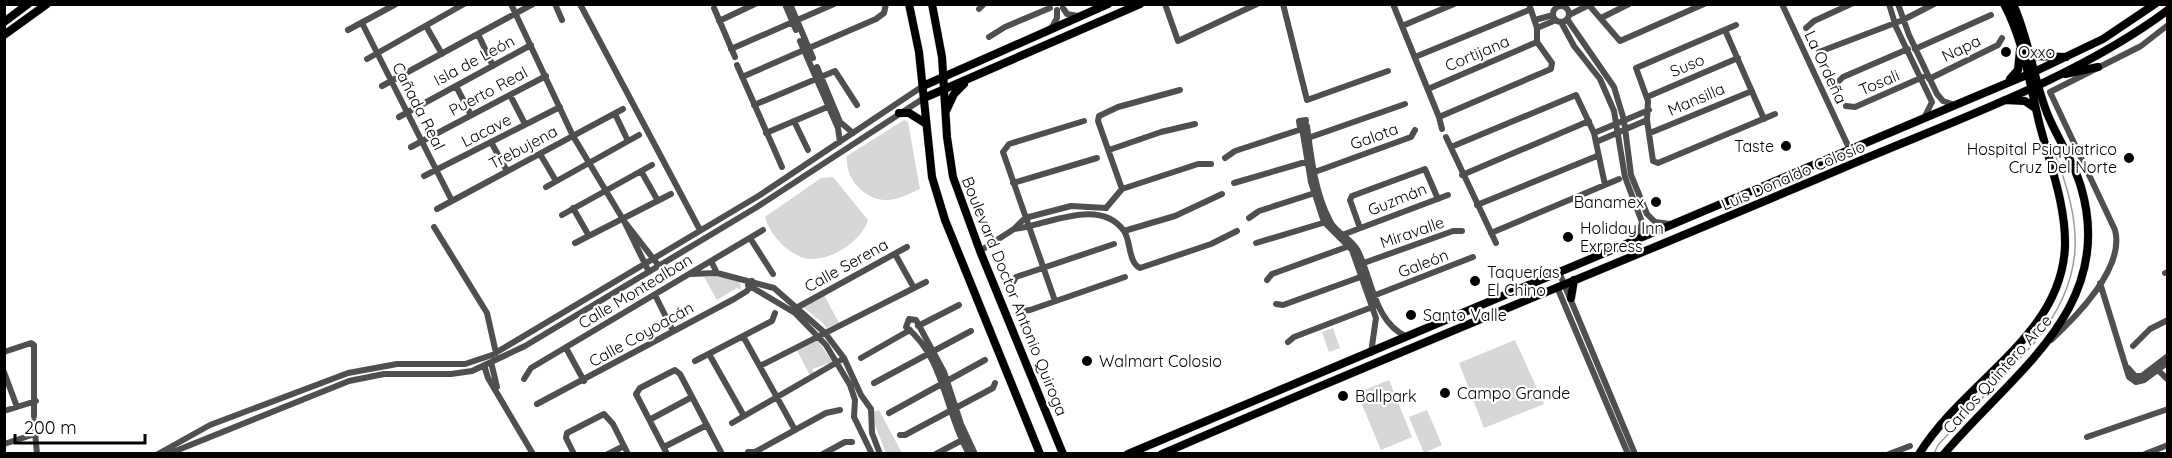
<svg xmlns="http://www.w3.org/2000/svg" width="2172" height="458" viewBox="0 0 2172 458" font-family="Quicksand,sans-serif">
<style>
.green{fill:#d6d6d6}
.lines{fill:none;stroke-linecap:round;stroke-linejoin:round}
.stream{stroke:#9d9d9d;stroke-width:1.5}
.major-casing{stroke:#dbdbdb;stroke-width:9}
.minor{stroke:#4f4f4f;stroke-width:6}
.major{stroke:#000;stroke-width:8}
.poi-dot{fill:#000;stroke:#fff;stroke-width:2}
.labels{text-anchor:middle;stroke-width:4.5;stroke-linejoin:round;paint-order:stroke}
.street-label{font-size:16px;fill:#000;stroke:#fff}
.poi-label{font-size:16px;fill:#000;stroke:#fff;text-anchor:start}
</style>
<rect width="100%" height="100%" fill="#fff"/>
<path class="green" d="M904,120L908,122L920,189C910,193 900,199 888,200C866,202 844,178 847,156Z
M833,177L868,220C862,242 825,266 801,257C784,250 770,234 765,217L821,178Z
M715,276L740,281L741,290L737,288L717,300L704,277Z
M824,295L839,323L826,328L824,324L803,307Z
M1333,328L1340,348L1329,352L1322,332Z
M817,340L833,362L812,369L814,373L810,375L796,349Z
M1515,340L1544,404L1484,428L1459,363Z
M1389,380L1412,437L1381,450L1357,393Z
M879,410L902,453H886L875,425L873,412Z
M1427,410L1442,445L1424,453L1409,417Z"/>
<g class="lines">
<path class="stream" d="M1934,454L1938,445L2035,342C2085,280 2084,228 2056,157"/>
<g class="major-casing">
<path id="major" d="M909,4L919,52L932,177L945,220L1040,454
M932,4L942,57L947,137L953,177L980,251L1063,454
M4,22L28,4
M4,35L47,4
M2032,56L2066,57
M2065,74L2098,67
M2010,79L2018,70L2020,50
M923,86L1108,4
M924,98L1140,4
M2005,100L2025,101L2035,108
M946,111L954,94L964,84
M899,113H909L925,123
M1571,298L1574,280
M1128,454L2036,71L2103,39L2155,4
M1162,454C1389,355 1618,264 1845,167C1950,122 2076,79 2168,10
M1919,454C1950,404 2003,369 2037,322C2053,300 2064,273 2065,246C2066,204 2049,162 2039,122C2029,81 2024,42 2004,4
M1944,454C2012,373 2117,308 2081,187C2073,160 2057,138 2047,113C2033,77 2029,39 2013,4"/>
</g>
<path class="minor" d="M511,4L573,136L624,221L649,272
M555,4L562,20
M580,4L700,230
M785,4L796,30
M790,4L813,58
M1165,4L1178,41L1257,4
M1283,4L1307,100L1388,71
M1393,4L1439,117L1551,69L1552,63L1537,42V28L1529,4
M1588,4L1620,41L1704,4
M1782,4L1850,150
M1889,4L1896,27L1932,102L1924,118
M1898,4L1909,35L1937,94L1943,101L1955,105
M1553 14a8 8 0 1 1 16 0a8 8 0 1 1-16 0Z
M714,8L735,57
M1063,8L1067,14L1078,16
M979,9L984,4
M1569,15L1589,5
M1601,18L1629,4
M1567,19L1614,87L1624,120L1631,175L1647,214L1655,222L1670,224
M1535,20L1553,15
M719,21L755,4
M1561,22L1574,46L1600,79L1614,111L1625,177L1642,222L1638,239
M362,23L452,201
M1736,25L1636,68L1648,101L1647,120L1653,161L1658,163L1775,114
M426,26L442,54
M1402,26L1454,4
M1537,28L1556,20
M1806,28L1814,21L1851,4
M1051,29L1057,18V10
M348,30L396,4
M1725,30L1764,119
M478,34L493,66
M989,37L1005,27L1050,8
M800,41L838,128L840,142
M809,48L876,19L884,13L886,4
M731,49L834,4
M1915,49L1991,15
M1819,52L1903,20L1934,4
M1415,57L1529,10
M367,59L464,4
M737,65L782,167
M817,67L840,122L853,133
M742,77L804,50
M1929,79L1998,45L2002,38
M1836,84L1843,77L1908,49
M382,86L533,4
M456,86L471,115
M1428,89L1537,42
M510,95L525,124
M1647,97L1738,58
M754,105L835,71L857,105
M1846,106L1855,107L1923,77
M615,114L628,141
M399,117L531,45
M1439,117L1442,129
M794,121L808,150
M1307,126C1311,157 1315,193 1330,221C1336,234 1352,238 1358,251C1373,282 1374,321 1407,337
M1302,128L1311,182L1324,222L1352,250L1376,318L1371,353
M766,133L832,105
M1594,133L1649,110
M1650,133L1752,91
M1446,137L1496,243
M1308,138L1405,104
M491,142L507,171
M1596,142L1647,120
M411,147L546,76
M1451,147L1576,95L1594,133L1605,185
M1109,150L1161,132L1195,124
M540,154L556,181
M1225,158L1235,151L1305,128L1306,120L1299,121L1300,127
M641,171L658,201
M1312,173L1411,137L1415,130
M1462,175L1589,121
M424,176L560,107
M1013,183L1097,158
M1234,183L1309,161
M546,187L639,135
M1122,189L1098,121L1099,116L1118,107L1180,90
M1122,189L1198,164H1211
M1477,205L1597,156
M573,208L589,236
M1106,208L1122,189
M437,209L623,109
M562,215L652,165
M1249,218L1259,211L1318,192
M624,221L659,266
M434,227L487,313L496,353
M1360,228L1350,200L1352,196L1425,169L1438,199
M1014,229C1045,226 1100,196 1124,231C1131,241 1128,262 1140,268L1211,244L1237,231
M1124,231L1175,216L1222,194
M1491,233L1619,179
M1342,235L1448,195
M750,238L773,274
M575,243L671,194
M1256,243L1326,222
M980,251L1014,229L1025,218L1071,206L1106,208
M895,254L914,288
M711,261L717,273L774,288L825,333L844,358L861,395L871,409L872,433L880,454
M1361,264L1453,231H1462
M1559,272L1635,454
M2165,273L2168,272
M690,274L717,273
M1267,280L1272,274L1352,245
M2100,283L2129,377L2136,382L2144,380L2168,362
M1012,284L1016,277L1025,274L1114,244
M748,285L795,313L826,345L850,385L855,400L854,417L872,454
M1557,287L1628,454
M655,295L673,331
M1373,296L1473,257
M1055,301L1003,152L1009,144L1084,121
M1276,304L1283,305L1366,275
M798,307L907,247
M1022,311L1030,310L1125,277
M918,326L959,305
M743,336L795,430
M2051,340C2077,316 2125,267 2115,230L2050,92L2141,46L2168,25
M1288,342L1294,337L1375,306
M2133,346L2150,329L2168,320
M566,348L584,381
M4,352L31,343L34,345V416
M709,354L744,416
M861,358L910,330
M695,361L772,321L775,313
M491,362L497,387
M484,365L488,378L533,454
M760,366L926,282
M2128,368L2135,376H2142L2168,356
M2156,368L2168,380
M4,372L17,407
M524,379L531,368L763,230
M874,383L971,331
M537,404L734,299L747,291L752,281
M4,411L36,401
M889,413L985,360
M651,419L692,397
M34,421L37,454
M732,423L841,360
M900,435H905L993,388L995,383
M2087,437L2168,409
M4,444L35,434
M664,447L707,425
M748,452H755L826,413L840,410
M158,454L210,425L348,373L397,364H465L492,355L760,195L923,86
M168,454L349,381L384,374H451L472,371L525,346L757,207L924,98
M574,454L566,438L567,433L604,414L613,424L628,454
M608,454L624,446
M667,454L636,394L640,388L675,370L680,374L722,454
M823,454L845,442H852
M936,454L964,439
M969,454C945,413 945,358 906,327L909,319L916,320L944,372L961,424L975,454
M1889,454L1910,446
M2145,454L2168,445"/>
<use href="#major" class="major"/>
</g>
<g class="poi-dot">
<circle cx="2006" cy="52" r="6"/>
<circle cx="1786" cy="146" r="6"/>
<circle cx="2129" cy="158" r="6"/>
<circle cx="1656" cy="202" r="6"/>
<circle cx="1568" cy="237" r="6"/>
<circle cx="1475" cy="281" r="6"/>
<circle cx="1411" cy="315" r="6"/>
<circle cx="1087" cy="361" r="6"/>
<circle cx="1445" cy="393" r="6"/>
<circle cx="1343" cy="396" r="6"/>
</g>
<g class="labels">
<g class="street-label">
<text transform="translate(1961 48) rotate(-26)" y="6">Napa</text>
<text transform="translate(1477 53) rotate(-23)" y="6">Cortijana</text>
<text transform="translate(474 60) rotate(-28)" y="6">Isla de León</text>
<text transform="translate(1687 65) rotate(-23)" y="6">Suso</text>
<text transform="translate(1826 67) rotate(65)" y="6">La Ordeña</text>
<text transform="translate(1879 82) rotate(-23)" y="6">Tosali</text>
<text transform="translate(488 91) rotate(-28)" y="6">Puerto Real</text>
<text transform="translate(1696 99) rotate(-23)" y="6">Mansilla</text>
<text transform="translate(419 106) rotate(63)" y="6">Cañada Real</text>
<text transform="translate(486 130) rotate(-27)" y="6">Lacave</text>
<text transform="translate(1374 136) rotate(-20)" y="6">Galota</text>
<text transform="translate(523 147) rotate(-28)" y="6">Trebujena</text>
<text transform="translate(1793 175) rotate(-23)" y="6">Luis Donaldo Colosio</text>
<text transform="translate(1397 199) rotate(-22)" y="6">Guzmán</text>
<text transform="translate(1412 232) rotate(-19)" y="6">Miravalle</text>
<text transform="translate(1423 263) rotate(-21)" y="6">Galeón</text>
<text transform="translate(846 265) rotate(-29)" y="6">Calle Serena</text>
<text transform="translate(635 291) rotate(-31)" y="6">Calle Montealban</text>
<text transform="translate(1015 296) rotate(68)" y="6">Boulevard Doctor Antonio Quiroga</text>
<text transform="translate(641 334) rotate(-29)" y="6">Calle Coyoacán</text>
<text transform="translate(1997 374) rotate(-48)" y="6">Carlos Quintero Arce</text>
</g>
<g class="poi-label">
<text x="2018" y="58">Oxxo</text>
<text x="1774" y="152" text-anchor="end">Taste</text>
<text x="2117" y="155" text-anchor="end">Hospital Psiquiatrico<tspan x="2117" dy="18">Cruz Del Norte</tspan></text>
<text x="1644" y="208" text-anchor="end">Banamex</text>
<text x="1580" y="234">Holiday Inn<tspan x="1580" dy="18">Exrpress</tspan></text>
<text x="1487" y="278">Taquerías<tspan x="1487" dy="18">El Chino</tspan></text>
<text x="1423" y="321">Santo Valle</text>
<text x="1099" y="367">Walmart Colosio</text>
<text x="1457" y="399">Campo Grande</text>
<text x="1355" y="402">Ballpark</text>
</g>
</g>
<rect width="2172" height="458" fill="none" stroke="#000000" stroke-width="12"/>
<path d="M15 434v9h130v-9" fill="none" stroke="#000000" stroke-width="3"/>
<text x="24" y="434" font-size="18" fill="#000000" stroke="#ffffff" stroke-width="4.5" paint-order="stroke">200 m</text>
</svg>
